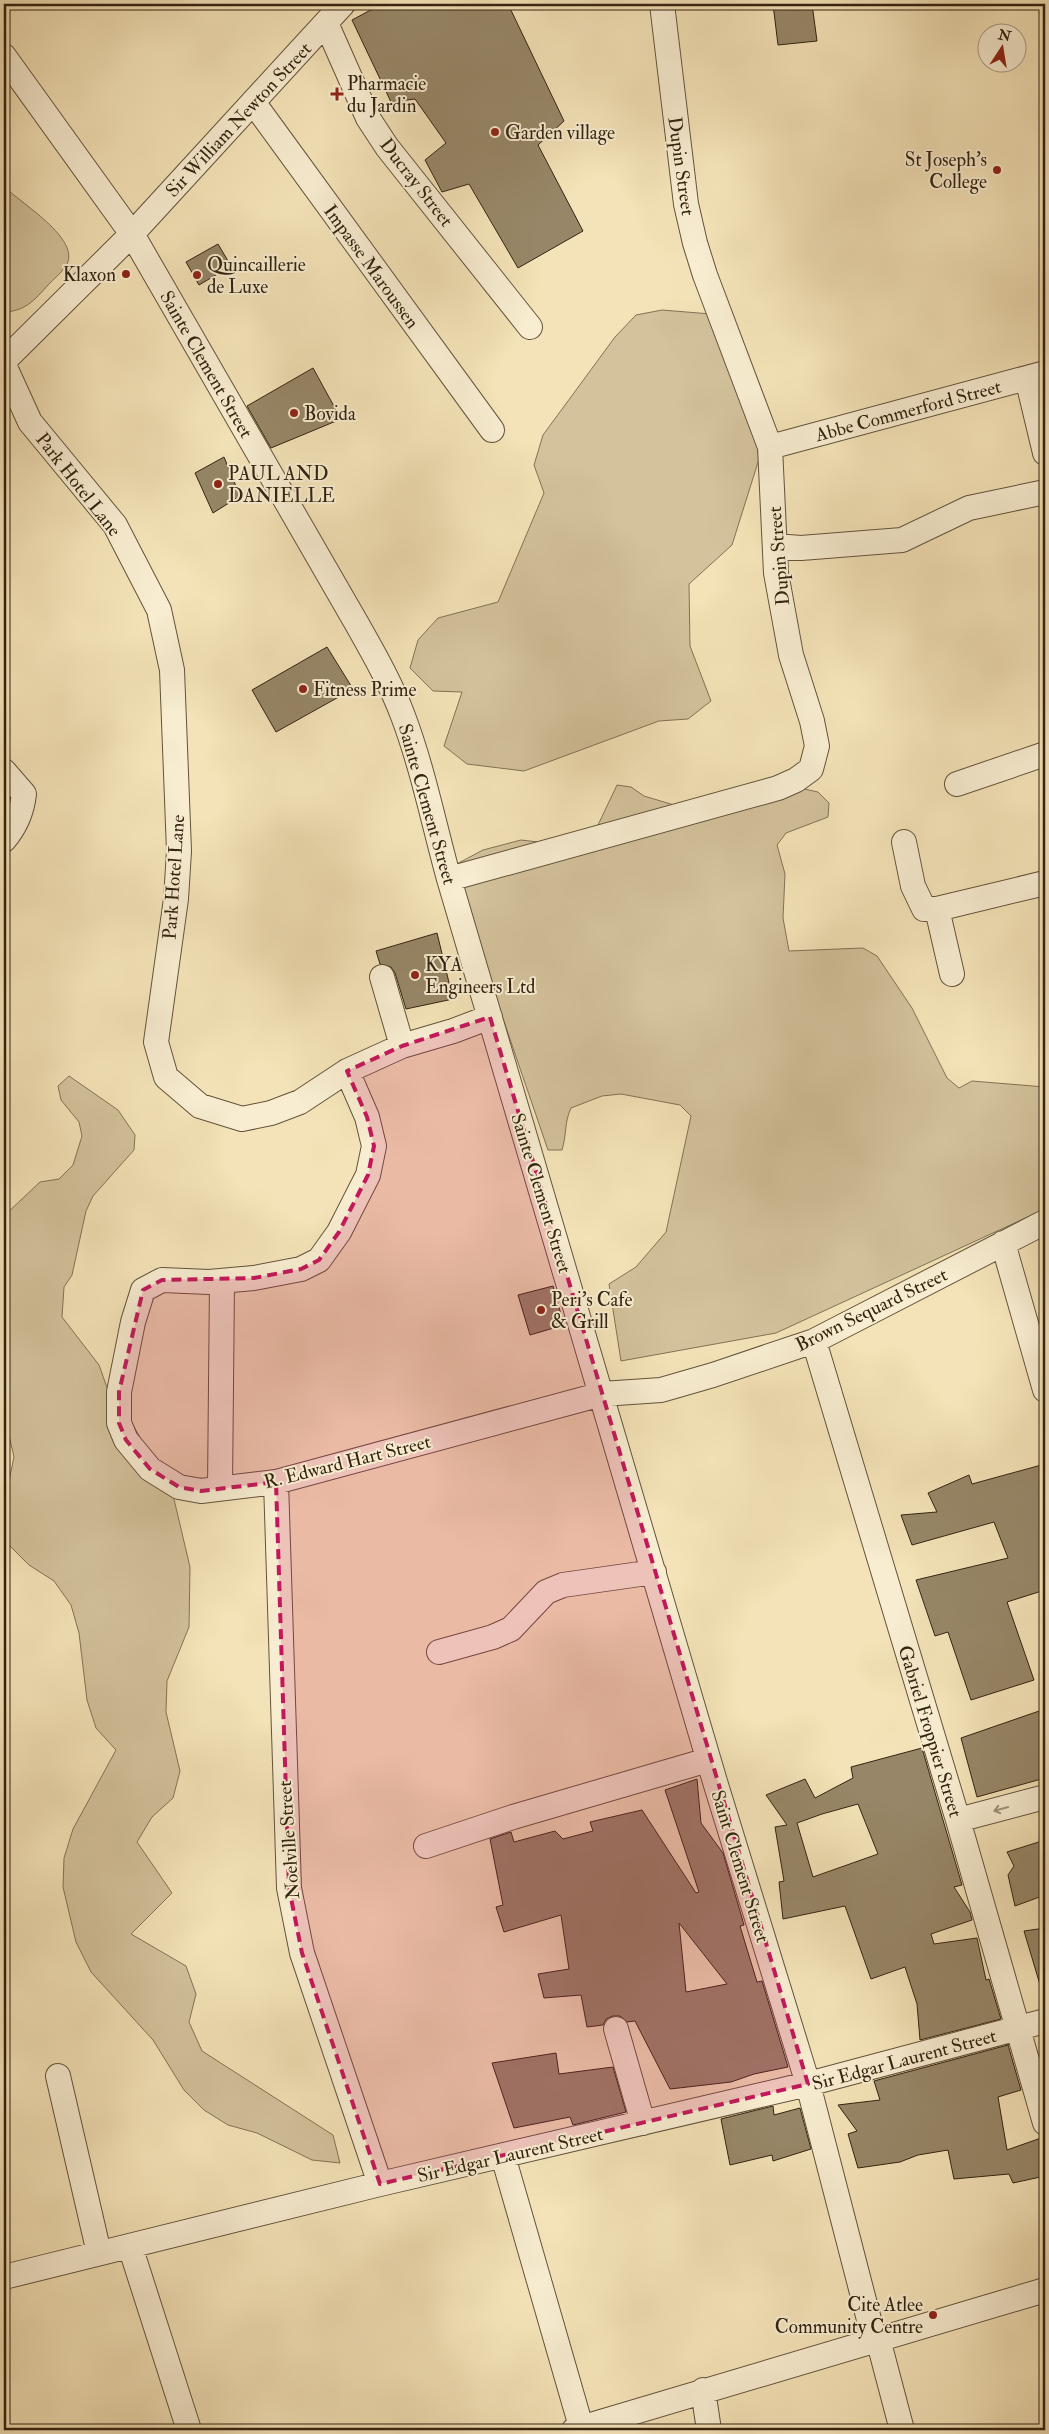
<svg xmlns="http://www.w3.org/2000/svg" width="1049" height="2434" viewBox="0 0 1049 2434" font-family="'IM FELL Double Pica',serif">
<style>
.green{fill:#d3c29c;stroke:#837256}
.building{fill:#978768;stroke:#332311;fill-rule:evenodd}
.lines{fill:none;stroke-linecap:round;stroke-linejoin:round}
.minor-casing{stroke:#63533b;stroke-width:26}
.minor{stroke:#f8edd1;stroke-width:24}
.oneway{stroke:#9f927b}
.marked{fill:#c2185b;fill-opacity:0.2;stroke:#c2185b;stroke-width:4;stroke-dasharray:10 6;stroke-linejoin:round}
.poi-dot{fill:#8f2418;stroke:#f8edd1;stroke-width:2}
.labels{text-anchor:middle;stroke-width:4;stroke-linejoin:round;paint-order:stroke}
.poi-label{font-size:19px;fill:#332311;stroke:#f8edd1;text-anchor:start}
.street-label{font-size:19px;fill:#332311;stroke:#f8edd1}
</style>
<rect width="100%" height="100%" fill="#f4e3b8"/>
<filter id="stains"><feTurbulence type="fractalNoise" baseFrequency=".004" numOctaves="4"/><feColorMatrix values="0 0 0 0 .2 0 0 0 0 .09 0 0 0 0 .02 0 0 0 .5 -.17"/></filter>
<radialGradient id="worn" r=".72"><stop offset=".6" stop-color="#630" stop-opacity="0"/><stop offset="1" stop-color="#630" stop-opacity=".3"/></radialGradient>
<path class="green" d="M4,186C18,202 83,239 66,266C61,273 54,279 48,285C34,301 25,311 4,312Z
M662,310L711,314L751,399L759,459L732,545L689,584L690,646L711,701L688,719L659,721L524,771L467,764L444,746L462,692L433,691L410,668L418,640L438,618L498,602L544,493L534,465L543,435L615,337L636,315Z
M617,785L631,787L644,796L674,805L786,785L818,792L829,803L828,817L786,833L777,845L785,874L783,918L789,951L863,948L877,956L912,1008L947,1078L959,1088L972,1081L1045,1087V1209L776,1333L621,1361L609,1284L636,1267L666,1232L691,1116L680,1105L621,1094L602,1096L571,1108C564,1123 567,1134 562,1150H548L451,867L483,850L521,840L547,843L598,825Z
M69,1076L118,1110L135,1135L134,1150L93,1196L86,1211L72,1275L64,1287L62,1317L99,1365L115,1410L133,1425L173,1495L190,1567L189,1627L167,1681L166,1712L180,1771L173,1798L152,1817L137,1842L172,1893L131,1934L186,1966L196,1994L189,2022L202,2051L333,2135L340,2163L312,2160L257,2133L228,2125L204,2110L184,2090L153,2040L91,1972L76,1942L63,1887L64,1858L73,1829L116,1750L96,1728L87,1700L79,1633L71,1605L54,1581L29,1565L8,1544L4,1525V1504L14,1457L4,1414V1216L40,1182L59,1179L73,1165L82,1136L79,1122L61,1100L58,1086Z"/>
<path class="building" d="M382,4H508L564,121L538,145L583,231L518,268L469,184L442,192L425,160L446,143L415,99L391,102L352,20Z
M773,4H812L817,41L778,45Z
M218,244L231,266L199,285L186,262Z
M313,368L341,419L271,448L247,406Z
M224,457L240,496L213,513L195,473Z
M327,647L353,689L276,732L252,690Z
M437,933L453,999L406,1009L395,973L391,967L380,964L376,951Z
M553,1286L564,1325L530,1335L518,1295Z
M1045,1464V1590L1007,1602L1034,1680L971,1700L948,1632L935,1636L916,1580L1008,1558L994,1522L912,1545L901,1515L937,1512L928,1493L969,1475L972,1484Z
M1045,1709V1778L977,1797L961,1738Z
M922,1748L962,1885L954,1887L970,1912L972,1920L931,1934L934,1944L977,1938L986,1980L989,1979L1001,2019L920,2040L917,2004L905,1967L871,1979L845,1906L783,1919L779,1882L784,1881L775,1827L787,1825L766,1795L805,1779L815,1798L853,1778L851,1767ZM858,1804L878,1854L813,1877L797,1823L822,1814Z
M697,1779L701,1823L723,1853L742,1918L744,1925L740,1926L757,1982L762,1981L788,2067L754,2074L731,2082L670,2089L635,2021L627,2022L620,2016H613L606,2019L603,2025L587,2027L581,1995L544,1998L538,1974L569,1969L561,1915L504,1932L496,1907L503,1905L490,1839L511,1832L514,1842L555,1831L563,1839L593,1831L590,1822L642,1810L696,1893L699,1892L665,1790ZM679,1923L727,1984L686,1992Z
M1045,1840V1895L1015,1906L1008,1875L1014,1866L1007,1852Z
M1045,1928V1987L1041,1988L1024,1931Z
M1008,2045L1021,2090L998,2097L1007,2150L1041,2138L1045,2151V2176L1013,2183L1009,2174L954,2179L948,2150L918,2155L900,2162L858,2168L848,2134L857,2131L838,2105L880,2100L874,2081Z
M556,2053L559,2074L613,2067L626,2112L573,2125L570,2117L514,2128L492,2063Z
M773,2106L774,2115L800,2108L811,2149L773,2161L772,2155L730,2165L721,2119Z"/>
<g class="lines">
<g class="minor-casing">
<path id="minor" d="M326,23L368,118L387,147L530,327
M4,56L132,234L357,624C374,654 391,684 403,716C423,769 434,825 449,879L716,1785L808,2084L874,2339
M253,102L492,430
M4,361L132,234L343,4
M4,365L30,422L115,525L159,610L172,670L179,851L176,899L156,1042L166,1077L200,1106L242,1119L271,1113L300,1102L347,1071L402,1046L453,1031L490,1017
M1027,378L1045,453
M770,447L1045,373
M775,546L801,548L902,540L969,508L1045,492
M4,771L24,794C22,812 16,826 4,840
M957,784L1045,754
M904,842L913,886L924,909H937L1045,883
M449,879L778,788L796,780L811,769L817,746L812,721L791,655L776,573L770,447L705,275L695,243L686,204L662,4
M937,909L952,974
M382,977L402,1046
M347,1071L367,1117L374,1146L368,1175L339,1232L319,1260L301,1269L254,1278L209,1282L162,1280L143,1290L133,1322L119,1392V1423L126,1440L150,1469L179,1487L201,1491L276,1482L602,1394L661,1390L713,1375L814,1341L1045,1222
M1003,1243L1045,1390
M814,1341L958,1820L1045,2123
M276,1482L289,1888L302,1953L380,2184
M220,1488L222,1281
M439,1652L493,1637L511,1629L546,1592L563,1585L654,1572
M958,1820L1045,1797
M426,1846L513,1817L708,1760
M616,2029L643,2123
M58,2076L99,2253
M503,2156L582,2430
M130,2246L189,2430
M4,2277L380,2184L808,2084L1045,2021
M878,2339L902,2430
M703,2390L709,2430
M574,2430L1045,2290"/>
</g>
<use href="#minor" class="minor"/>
</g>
<defs><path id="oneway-shaft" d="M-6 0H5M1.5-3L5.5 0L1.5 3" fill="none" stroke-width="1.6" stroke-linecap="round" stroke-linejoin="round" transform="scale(1.25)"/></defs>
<use class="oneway" href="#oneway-shaft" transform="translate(1001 1809) rotate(165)"/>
<path class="marked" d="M490,1017L808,2084L380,2184L302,1953L289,1888L276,1482L201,1491L179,1487L150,1469L126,1440L119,1423V1392L143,1290L162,1280L254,1278L301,1269L319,1260L339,1232L368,1175L374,1146L367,1117L347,1071L402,1046Z"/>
<g class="poi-dot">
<path d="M334.5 86.5h5v5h5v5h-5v5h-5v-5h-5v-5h5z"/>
<circle cx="495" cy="132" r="5"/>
<circle cx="997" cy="170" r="5"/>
<circle cx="126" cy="274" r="5"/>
<circle cx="197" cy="275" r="5"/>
<circle cx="294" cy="413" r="5"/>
<circle cx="218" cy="484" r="5"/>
<circle cx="303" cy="689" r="5"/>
<circle cx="415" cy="975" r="5"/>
<circle cx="541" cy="1310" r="5"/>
<circle cx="933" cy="2315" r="5"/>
</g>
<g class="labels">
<g class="poi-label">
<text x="347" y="90">Pharmacie<tspan x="347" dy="22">du Jardin</tspan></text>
<text x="505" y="139">Garden village</text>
<text x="987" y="166" text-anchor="end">St Joseph's<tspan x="987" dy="22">College</tspan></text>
<text x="207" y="271">Quincaillerie<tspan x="207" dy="22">de Luxe</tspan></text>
<text x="116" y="281" text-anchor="end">Klaxon</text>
<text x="304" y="420">Bovida</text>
<text x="228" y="480">PAUL AND<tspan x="228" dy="22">DANIELLE</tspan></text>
<text x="313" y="696">Fitness Prime</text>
<text x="425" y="971">KYA<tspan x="425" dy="22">Engineers Ltd</tspan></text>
<text x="551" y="1306">Peri's Cafe<tspan x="551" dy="22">&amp; Grill</tspan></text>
<text x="923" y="2311" text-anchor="end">Cite Atlee<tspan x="923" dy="22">Community Centre</tspan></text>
</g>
<g class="street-label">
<text transform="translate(238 119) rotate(-47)" y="7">Sir William Newton Street</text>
<text transform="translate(682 166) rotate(82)" y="7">Dupin Street</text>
<text transform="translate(417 182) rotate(52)" y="7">Ducray Street</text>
<text transform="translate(372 266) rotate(54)" y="7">Impasse Maroussen</text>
<text transform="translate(207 364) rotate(60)" y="7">Sainte Clement Street</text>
<text transform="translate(908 410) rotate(-15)" y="7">Abbe Commerford Street</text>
<text transform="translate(79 484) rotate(52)" y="7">Park Hotel Lane</text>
<text transform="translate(778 556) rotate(-95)" y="7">Dupin Street</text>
<text transform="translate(428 804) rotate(74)" y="7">Sainte Clement Street</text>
<text transform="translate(173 877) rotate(-86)" y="7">Park Hotel Lane</text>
<text transform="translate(542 1193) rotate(73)" y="7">Sainte Clement Street</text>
<text transform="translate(871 1309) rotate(-26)" y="7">Brown Sequard Street</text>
<text transform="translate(347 1461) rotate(-14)" y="7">R. Edward Hart Street</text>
<text transform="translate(931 1731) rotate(73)" y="7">Gabriel Froppier Street</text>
<text transform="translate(288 1840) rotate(-94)" y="7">Noelville Street</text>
<text transform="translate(741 1866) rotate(73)" y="7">Saint Clement Street</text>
<text transform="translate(904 2059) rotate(-15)" y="7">Sir Edgar Laurent Street</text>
<text transform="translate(510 2154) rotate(-13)" y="7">Sir Edgar Laurent Street</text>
</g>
</g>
<rect width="1049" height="2434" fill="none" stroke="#f4e3b8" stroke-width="20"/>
<rect x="5" y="5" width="1039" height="2424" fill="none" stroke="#332311" stroke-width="2.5"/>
<rect x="10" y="10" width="1029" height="2414" fill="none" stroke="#332311"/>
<g transform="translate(1002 48) rotate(12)"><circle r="24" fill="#f8edd1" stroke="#a99c84"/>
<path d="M0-4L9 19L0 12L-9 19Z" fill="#8f2418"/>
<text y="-8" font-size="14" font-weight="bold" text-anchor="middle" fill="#332311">N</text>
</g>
<rect width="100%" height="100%" filter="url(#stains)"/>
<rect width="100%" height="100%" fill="url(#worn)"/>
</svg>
